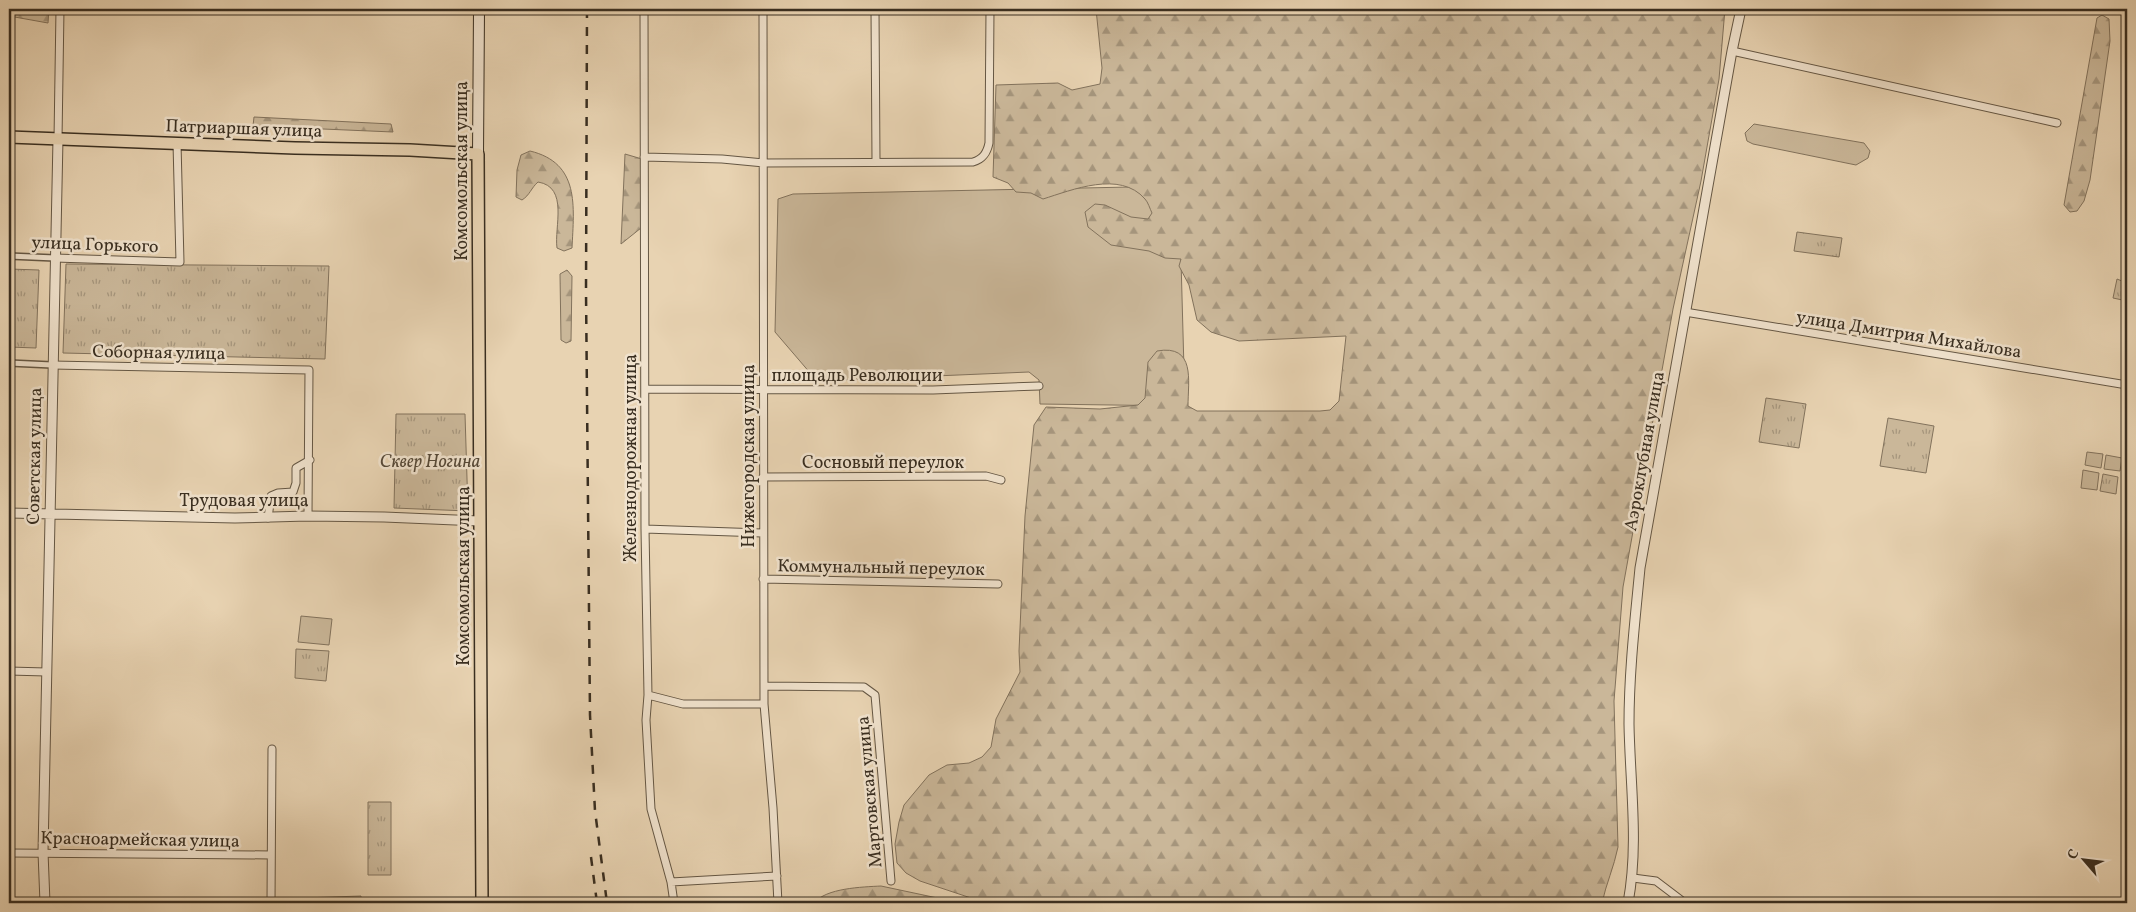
<svg xmlns="http://www.w3.org/2000/svg" width="2136" height="912" viewBox="0 0 2136 912" font-family="Vollkorn,serif">
<style>
.grass{fill:#cab799;stroke:#82725c}
.forest{fill:url(#forest-firs);stroke:#82725c}
.park{fill:url(#park-tufts);stroke:#82725c}
.lines{fill:none;stroke-linecap:round;stroke-linejoin:round}
.pedestrian-casing{stroke:#655744;stroke-width:8}
.minor-casing{stroke:#655744;stroke-width:9}
.tertiary-casing{stroke:#655744;stroke-width:11}
.secondary-casing{stroke:#392e20;stroke-width:12}
.primary-casing{stroke:#392e20;stroke-width:14}
.pedestrian{stroke:#f0e2cd;stroke-width:5}
.minor{stroke:#f0e2cd;stroke-width:7}
.tertiary{stroke:#f0e2cd;stroke-width:9}
.secondary{stroke:#f0e2cd;stroke-width:10}
.primary{stroke:#e8d3b2;stroke-width:11}
.rail{stroke:#392e20;stroke-width:2.5;stroke-dasharray:9 9;stroke-linecap:butt}
.labels{text-anchor:middle;stroke-width:5;stroke-linejoin:round;paint-order:stroke}
.street-label{font-size:18px;fill:#392e20;stroke:#f0e2cd}
.park-label{font-size:18px;font-style:italic;fill:#564938;stroke:#f0e2cd}
</style>
<defs>
<pattern id="forest-firs" width="22" height="20" patternUnits="userSpaceOnUse" patternTransform="scale(1.25)"><rect width="22" height="20" fill="#cab799"/><path d="M5 1l3.5 6h-7zM16 11l3.5 6h-7z" fill="#a5957c"/></pattern>
<pattern id="park-tufts" width="24" height="20" patternUnits="userSpaceOnUse" patternTransform="scale(1.25)"><rect width="24" height="20" fill="#cab799"/><path d="M3 7l-1-3M5 7V3M7 7l1-3M15 17l-1-3M17 17v-4M19 17l1-3" fill="none" stroke="#a5957c"/></pattern>
</defs>
<rect width="100%" height="100%" fill="#e8d3b2"/>
<filter id="stains"><feTurbulence type="fractalNoise" baseFrequency=".004" numOctaves="4"/><feColorMatrix values="0 0 0 0 .2 0 0 0 0 .09 0 0 0 0 .02 0 0 0 .5 -.17"/></filter>
<radialGradient id="worn" r=".72"><stop offset=".6" stop-color="#630" stop-opacity="0"/><stop offset="1" stop-color="#630" stop-opacity=".3"/></radialGradient>
<path class="grass" d="M1754,124L1864,143L1870,151L1868,158L1856,165L1753,144L1747,141L1745,133Z
M1179,186L1185,406L1040,404L1039,380L1029,372L817,381L775,332L778,199L793,194Z
M2106,455L2122,458L2120,471L2104,469Z
M301,616L332,619L329,645L298,642Z
M361,896V903H303V898Z"/>
<path class="forest" d="M9,9H49L48,23L9,16Z
M1096,9H1725L1719,79L1701,181L1673,309L1623,587L1614,701L1618,847C1614,867 1606,884 1602,903H986L920,881L906,873L897,863L895,844L899,822L904,805L929,775L947,765L969,763L982,757L991,747L996,719L1020,672L1019,651L1025,516L1034,425L1046,407L1100,409L1138,405L1145,398L1148,362L1157,351C1196,344 1188,381 1188,406L1197,411H1320L1330,410L1339,401L1346,336L1239,341L1211,332L1197,320L1189,285L1179,266L1181,259L1165,258L1149,251L1111,245L1088,227L1085,212L1095,204L1105,205L1131,217L1148,219L1152,213C1150,209 1148,202 1145,199C1120,170 1072,190 1043,199L1031,193L1016,192L1008,183L993,177L996,85L1058,83L1072,90L1100,84L1102,68Z
M2102,15L2109,19L2110,41L2090,180L2084,201L2077,211L2070,212L2064,205L2097,18Z
M254,117L391,124L393,132L253,126Z
M530,151C580,163 574,206 572,248L564,251L557,248C554,227 569,187 538,182C531,188 530,195 522,200L516,197L517,170L521,155Z
M625,154L642,159L641,228L621,244Z
M567,270L572,276L571,341L566,343L561,340L560,274Z
M881,886L961,903H814C826,888 862,887 881,886Z"/>
<path class="park" d="M1797,232L1842,238L1839,257L1794,251Z
M66,264L329,266L325,359L63,353Z
M9,269L39,270L36,348L9,347Z
M2117,279L2127,283V301L2113,298Z
M1766,398L1806,404L1799,448L1759,442Z
M396,414H465L468,511L394,508Z
M1888,418L1934,426L1926,473L1880,466Z
M2087,452L2103,454L2101,468L2085,465Z
M2083,470L2099,473L2097,490L2081,488Z
M2103,474L2118,477L2116,494L2100,491Z
M296,649L329,651L326,681L295,678Z
M368,802H391V875H368Z"/>
<g class="lines">
<g class="pedestrian-casing">
<path id="pedestrian" d="M9,256L55,258
M9,363L52,365"/>
</g>
<g class="minor-casing">
<path id="minor" d="M644,9L645,529L648,695L646,720L651,809L671,882L674,903
M763,9L764,704L773,808L778,903
M875,9L876,161
M1732,51L2057,123
M58,139L60,9
M644,157L722,159L764,163L973,162C983,159 987,153 989,143L990,9
M55,258L180,262L177,143
M1685,312L2127,385
M52,365L309,370L308,516
M645,389L933,390L1039,386
M763,477L986,476L1001,480
M268,518L271,496L278,493L293,492L296,483V468L310,460
M645,529L762,533
M763,579L998,584
M9,671L46,672
M764,686L864,687L875,695L891,881
M648,695L683,704H764
M9,853L271,855
M1633,878L1656,881L1685,903
M671,882L777,876
M271,903L272,749"/>
</g>
<g class="tertiary-casing">
<path id="tertiary" d="M9,513L235,518L308,516L384,517L479,521
M45,903L43,852L58,139
M1628,903C1639,844 1630,784 1629,724C1629,672 1635,620 1640,568L1732,51L1741,9"/>
</g>
<g class="secondary-casing">
<path id="secondary" d="M478,154L479,9"/>
</g>
<g class="primary-casing">
<path id="primary" d="M9,137L295,148L410,150L478,154L482,903"/>
</g>
<use href="#pedestrian" class="pedestrian"/>
<use href="#minor" class="minor"/>
<use href="#tertiary" class="tertiary"/>
<use href="#secondary" class="secondary"/>
<use href="#primary" class="primary"/>
<path class="rail" d="M587,9L586,291L590,715L595,811L607,903
M591,857L597,903"/>
</g>
<g class="labels">
<g class="street-label">
<text transform="translate(244 128) rotate(2)" y="6">Патриаршая улица</text>
<text transform="translate(461 171) rotate(-90)" y="6">Комсомольская улица</text>
<text transform="translate(95 244) rotate(2)" y="6">улица Горького</text>
<text transform="translate(1909 334) rotate(9)" y="6">улица Дмитрия Михайлова</text>
<text transform="translate(159 352) rotate(1)" y="6">Соборная улица</text>
<text x="857" y="381">площадь Революции</text>
<text transform="translate(1644 451) rotate(-80)" y="6">Аэроклубная улица</text>
<text transform="translate(34 456) rotate(-89)" y="6">Советская улица</text>
<text transform="translate(748 456) rotate(-90)" y="6">Нижегородская улица</text>
<text transform="translate(630 458) rotate(-90)" y="6">Железнодорожная улица</text>
<text x="883" y="468">Сосновый переулок</text>
<text x="244" y="506">Трудовая улица</text>
<text transform="translate(881 567) rotate(1)" y="6">Коммунальный переулок</text>
<text transform="translate(463 576) rotate(-90)" y="6">Комсомольская улица</text>
<text transform="translate(869 792) rotate(-95)" y="6">Мартовская улица</text>
<text transform="translate(140 839) rotate(1)" y="6">Красноармейская улица</text>
</g>
<g class="park-label">
<text x="430" y="467">Сквер Ногина</text>
</g>
</g>
<rect width="2136" height="912" fill="none" stroke="#e8d3b2" stroke-width="30"/>
<rect x="10" y="10" width="2116" height="892" fill="none" stroke="#392e20" stroke-width="2.5"/>
<rect x="15" y="15" width="2106" height="882" fill="none" stroke="#392e20"/>
<g transform="translate(2084 860) rotate(298)" stroke="#f0e2cd" stroke-width="4" paint-order="stroke">
<path d="M0-4L9 19L0 12L-9 19Z" fill="#392e20"/>
<text y="-8" font-size="14" font-weight="bold" text-anchor="middle" fill="#392e20">С</text>
</g>
<rect width="100%" height="100%" filter="url(#stains)"/>
<rect width="100%" height="100%" fill="url(#worn)"/>
</svg>
